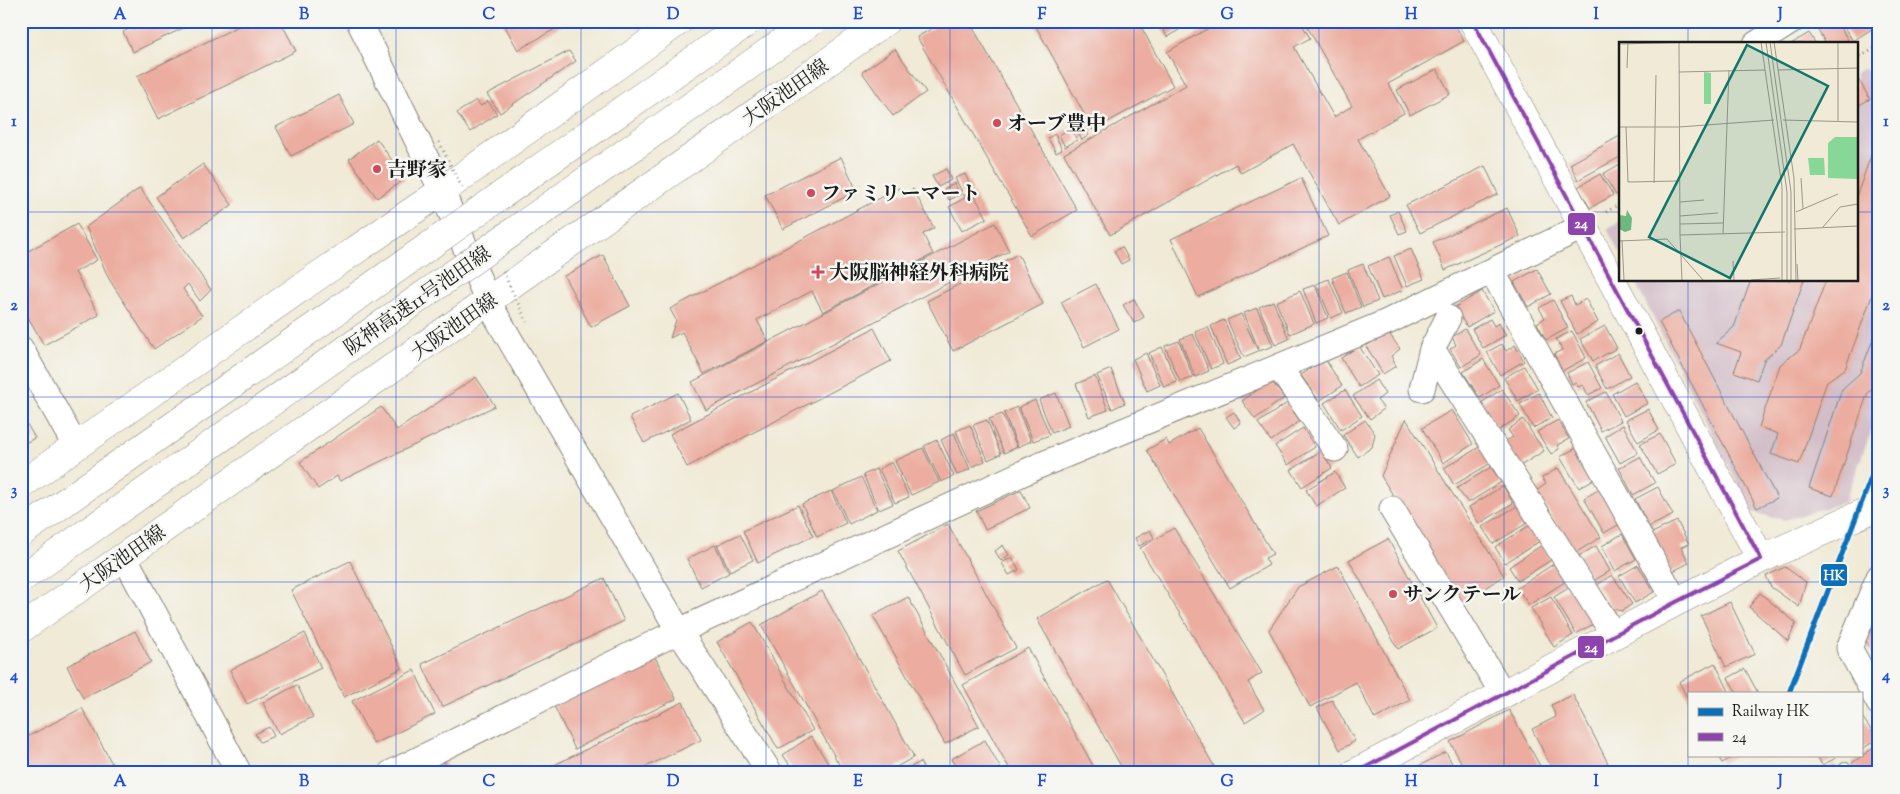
<svg xmlns="http://www.w3.org/2000/svg" width="1900" height="794" viewBox="0 0 1900 794" font-family="'Sorts Mill Goudy','Noto Serif JP',serif">
<style>
.industrial{fill:#d2bdc8}
.building{fill:#ecada0}
.lines{fill:none;stroke-linecap:round;stroke-linejoin:round}
.lane-casing{stroke:#868379;stroke-width:14}
.street-casing{stroke:#868379;stroke-width:27}
.secondary-casing{stroke:#868379;stroke-width:29}
.primary-casing{stroke:#868379;stroke-width:29}
.path{stroke:#868379;stroke-width:3;stroke-dasharray:1 4;stroke-linecap:butt}
.lane{stroke:#fff;stroke-width:12}
.street{stroke:#fff;stroke-width:25}
.secondary{stroke:#fff;stroke-width:28}
.primary{stroke:#fff;stroke-width:28}
.highway-bridge-casing{stroke:#868379;stroke-width:29;stroke-linecap:butt}
.path-bridge{stroke:#868379;stroke-width:3;stroke-dasharray:1 4;stroke-linecap:butt}
.highway-bridge{stroke:#fff;stroke-width:28}
.bus-1-casing{stroke:#f6f6f2;stroke-width:8}
.bus-1{stroke:#8e44ad;stroke-width:4}
.rail-1-casing{stroke:#f6f6f2;stroke-width:9}
.rail-1{stroke:#0d6fb8;stroke-width:5}
.grid{fill:none;stroke:#1d4ed8;stroke-width:1;stroke-opacity:0.55}
.poi-dot{fill:#d1495b;stroke:#f6f6f2;stroke-width:2}
.bus-dot{fill:#1c1c1c;stroke:#f6f6f2;stroke-width:2}
.labels{text-anchor:middle;stroke-width:5;stroke-linejoin:round;paint-order:stroke}
.street-label{font-size:20px;fill:#1c1c1c;stroke:#f6f6f2}
.poi-label{font-size:20px;font-weight:bold;fill:#1c1c1c;stroke:#f6f6f2;text-anchor:start}
.inset-road{fill:none;stroke:#9b988c;stroke-width:1}
.view{fill:#0f766e;fill-opacity:0.15;stroke:#0f766e;stroke-width:2.5}
.inset-edge{fill:none;stroke:#1c1c1c;stroke-width:2.5}
.line-badge{stroke:#f6f6f2;stroke-width:2}
.badge-label{font-size:14px;text-anchor:middle;font-weight:bold;fill:#fff}
.neatline{fill:none;stroke:#1d4ed8;stroke-width:2}
.grid-label{font-size:16px;text-anchor:middle;font-weight:bold;fill:#1d4ed8}
</style>
<rect width="100%" height="100%" fill="#f6f6f2"/>
<filter id="ink" filterUnits="userSpaceOnUse"><feTurbulence type="fractalNoise" baseFrequency=".02" numOctaves="2"/><feDisplacementMap in="SourceGraphic" scale="10" xChannelSelector="R" yChannelSelector="G"/><feConvolveMatrix kernelMatrix="1 2 1 2 8 2 1 2 1" color-interpolation-filters="sRGB"/></filter>
<filter id="wash" filterUnits="userSpaceOnUse"><feTurbulence type="fractalNoise" baseFrequency=".0096" numOctaves="4" result="noise"/><feDisplacementMap in="SourceGraphic" scale="20" xChannelSelector="R" yChannelSelector="G"/><feGaussianBlur stdDeviation="1.12" result="paint"/><feColorMatrix in="noise" values="0 0 0 0 0 0 0 0 0 0 0 0 0 0 0 0 0 1.4 0 .05"/><feComposite in="paint" operator="in"/></filter>
<g filter="url(#wash)">
<rect width="100%" height="100%" fill="#f0ead6"/>
<path class="industrial" d="M1864,68L1879,79V410L1845,502L1785,520L1752,512L1634,280H1856V73Z
M1620,221V253L1607,229Z"/>
<g id="blocks">
<path class="building" d="M145,21H198L133,52L123,32Z
M249,21H293L283,26L296,51L158,119L137,76Z
M502,21H569L518,50Z
M945,21H969L1077,210L1032,236L917,37Z
M1033,21H1138L1173,86L1093,130Z
M1158,21H1194L1167,37Z
M1221,21H1300L1310,38L1294,47L1334,117L1352,106L1304,21H1453L1464,41L1388,84L1404,113L1358,139L1390,196L1339,225L1293,144L1241,173L1236,164L1110,235L1064,154L1186,85L1167,52Z
M1827,21H1837L1849,42L1846,44H1826L1817,28Z
M1840,21H1875L1878,25L1853,41Z
M1809,33L1816,44H1791Z
M895,49L926,92L893,116L862,72Z
M569,51L576,61L500,113L487,94Z
M1437,69L1450,94L1410,115L1397,90Z
M1858,79L1870,99L1856,107V80Z
M339,95L354,124L291,156L276,127Z
M476,100L481,106L488,101L497,114L470,132L457,113Z
M1082,121L1089,135L1082,140L1074,126Z
M1071,128L1077,140L1065,147L1059,135Z
M1055,134L1062,150L1056,153L1048,138Z
M1620,136V157L1578,180L1570,164Z
M377,139L405,179L377,198L349,159Z
M1872,153L1879,155V277L1845,369L1827,381L1799,464L1771,454L1778,434L1759,427L1780,365L1800,349L1826,280H1856V197Z
M841,157L857,191L783,229L765,195Z
M203,164L232,205L184,238L156,197Z
M1620,164V192L1616,195L1603,174Z
M1485,166L1498,194L1420,233L1406,205Z
M946,169L951,180L938,187L932,176Z
M965,174L973,191L964,196L955,178Z
M1600,174L1613,195L1590,208L1578,187Z
M1301,178L1328,236L1198,297L1171,239Z
M954,183L960,195L949,200L944,189Z
M140,188L211,290L200,301L188,284L183,289L202,316L154,349L109,279L86,227Z
M899,188L903,194L913,189L934,228L923,234L933,254L823,312L812,291L757,320L768,341L704,374L682,332L670,338L676,320L670,309Z
M973,193L987,218L962,231L949,207Z
M1507,208L1520,236L1445,270L1433,242Z
M1398,211L1407,231L1399,234L1390,215Z
M995,223L1009,251L706,410L692,382Z
M77,224L97,260L75,272L99,315L44,345L21,305V255Z
M1122,247L1129,260L1121,264L1114,251Z
M1411,249L1424,279L1407,286L1394,256Z
M1018,254L1043,304L953,351L927,301Z
M603,255L630,306L591,327L564,276Z
M1389,257L1403,290L1382,299L1368,266Z
M1363,264L1378,301L1363,307L1348,270Z
M1537,269L1551,294L1528,307L1514,282Z
M1347,272L1361,307L1346,313L1332,278Z
M1329,279L1343,313L1331,318L1316,284Z
M1751,280H1804L1781,345L1764,360L1757,380L1734,372L1741,352L1716,343L1734,327Z
M1096,284L1119,329L1084,347L1061,302Z
M1315,285L1328,318L1316,323L1303,289Z
M1300,291L1314,324L1290,334L1276,302Z
M1482,291L1494,311L1467,327L1455,307Z
M1571,296L1575,305L1586,299L1598,322L1577,334L1560,301Z
M1134,299L1144,317L1134,323L1123,305Z
M1553,300L1568,328L1546,340L1537,323L1545,318L1539,308Z
M1273,301L1289,339L1275,345L1259,307Z
M1257,308L1273,346L1259,351L1244,313Z
M1679,311L1777,498L1757,508L1659,322Z
M1241,314L1258,351L1244,357L1227,320Z
M1490,319L1494,326L1499,323L1506,335L1483,348L1472,329Z
M1224,320L1241,359L1227,365L1211,326Z
M1879,324V386L1868,392L1833,496L1809,488L1842,389L1860,373Z
M1605,326L1617,348L1593,361L1580,339Z
M1208,327L1223,364L1211,369L1195,332Z
M874,328L891,361L687,467L670,434Z
M1465,329L1481,355L1461,367L1450,349L1456,345L1452,337Z
M1572,331L1586,358L1562,371L1554,354L1562,350L1556,339Z
M1388,332L1400,349L1391,356L1396,366L1383,374L1366,346Z
M1193,334L1209,371L1195,377L1180,339Z
M1179,341L1193,377L1180,382L1165,346Z
M1502,344L1506,351L1515,345L1524,361L1500,375L1487,352Z
M1359,346L1378,375L1359,387L1341,358Z
M1162,347L1177,382L1164,387L1149,353Z
M1146,353L1160,385L1147,391L1133,359Z
M1618,353L1630,376L1607,389L1595,366Z
M1325,359L1342,386L1319,401L1301,375Z
M1483,359L1499,385L1480,398L1463,372Z
M1588,362L1602,388L1588,395L1583,385L1578,387L1576,382L1572,384L1567,373Z
M1524,366L1538,389L1518,401L1504,378Z
M1111,369L1125,403L1112,409L1097,375Z
M1095,376L1108,410L1089,417L1076,384Z
M476,377L495,406L340,481L337,476L318,489L300,462L381,407L397,430Z
M1271,380L1284,398L1255,419L1242,401Z
M1376,380L1385,394L1377,400L1384,409L1370,419L1353,396Z
M1635,381L1648,403L1624,416L1612,394Z
M1502,389L1520,416L1499,430L1481,403Z
M1345,390L1362,416L1341,430L1324,403Z
M1606,392L1621,421L1601,431L1586,402Z
M678,393L691,419L644,443L630,417Z
M1056,393L1069,426L1052,433L1039,400Z
M1539,393L1552,418L1533,428L1520,404Z
M1035,400L1050,435L1033,441L1019,407Z
M1287,403L1300,421L1271,441L1258,423Z
M1017,407L1031,441L1018,447L1004,413Z
M1648,409L1659,430L1638,442L1626,420Z
M1452,410L1473,444L1443,463L1422,428Z
M1234,412L1241,423L1234,428L1226,417Z
M21,414L35,438L21,445Z
M1002,414L1017,447L1004,453L989,419Z
M1406,419L1504,576L1461,603L1381,476Z
M1523,419L1544,451L1520,466L1504,442L1513,437L1508,430Z
M987,420L1001,454L988,460L973,425Z
M1365,420L1375,434L1372,447L1358,457L1343,435Z
M1558,420L1569,439L1557,445L1559,449L1551,454L1537,432Z
M970,425L985,461L972,467L956,431Z
M1623,425L1638,453L1620,463L1605,436Z
M1198,428L1273,554L1265,558L1269,565L1230,588L1147,450L1166,439L1169,445Z
M1303,428L1315,447L1288,465L1275,446Z
M954,433L970,469L957,475L941,440Z
M1660,434L1676,464L1657,474L1640,444Z
M937,440L954,476L941,482L924,446Z
M1481,446L1491,463L1454,485L1444,468Z
M923,448L939,482L911,495L895,461Z
M1576,448L1594,479L1579,488L1560,457Z
M1321,451L1332,468L1302,487L1291,470Z
M1640,457L1655,483L1633,495L1619,468Z
M892,462L909,497L895,503L879,469Z
M1491,467L1501,482L1468,503L1457,488Z
M1558,468L1601,537L1575,553L1536,491L1546,484L1542,478Z
M876,469L893,504L879,510L863,475Z
M1335,472L1345,488L1316,506L1306,490Z
M861,477L877,510L849,524L833,491Z
M1503,486L1513,503L1479,524L1469,507Z
M1658,487L1673,515L1649,527L1635,499Z
M1600,489L1620,524L1604,533L1584,498Z
M1021,490L1030,508L985,529L976,511Z
M831,491L846,523L817,537L802,504Z
M798,505L813,536L758,563L743,531Z
M1517,506L1527,523L1493,544L1482,527Z
M1677,521L1689,544L1681,547L1689,563L1671,572L1652,533Z
M948,524L1016,648L965,675L898,551Z
M1530,525L1540,541L1505,563L1495,547Z
M1174,528L1262,673L1248,682L1264,710L1245,722L1140,548Z
M1150,530L1154,538L1139,546L1135,538Z
M740,534L753,560L730,571L717,545Z
M1622,534L1636,559L1615,571L1602,546Z
M1388,539L1437,628L1398,649L1349,560Z
M715,545L729,573L701,587L687,559Z
M1003,545L1009,555L1001,561L995,551Z
M1542,545L1551,560L1518,581L1509,567Z
M1596,546L1610,571L1593,581L1579,556Z
M1012,557L1019,570L1009,575L1002,563Z
M350,561L402,668L344,697L291,590Z
M1555,563L1566,581L1529,605L1517,588Z
M1638,565L1654,592L1635,603L1619,576Z
M1338,566L1410,700L1375,719L1356,682L1310,707L1269,630L1298,587Z
M1785,567L1806,582L1799,607L1771,587L1766,576Z
M1612,575L1632,604L1622,611L1613,609L1597,585Z
M604,578L624,621L442,707L422,664Z
M1107,579L1218,773H1125L1037,619Z
M1570,587L1593,624L1576,634L1554,597Z
M822,591L914,757L886,773H844L761,625Z
M1760,593L1796,623L1788,641L1749,607Z
M908,597L979,726L945,744L873,616Z
M1551,597L1573,635L1554,647L1531,608Z
M1730,602L1755,654L1726,667L1701,616Z
M752,622L813,730L778,749L717,642Z
M1879,627V646L1871,651L1866,641L1868,632Z
M135,631L151,662L83,698L67,666Z
M305,633L321,668L247,704L230,670Z
M1028,648L1097,773H1012L963,685Z
M655,657L676,699L575,749L554,706Z
M1715,663L1730,693H1689V701L1679,682Z
M1745,669L1758,693H1737L1728,678Z
M414,670L435,714L374,744L352,701Z
M297,685L313,717L279,734L263,703Z
M1573,695L1613,773H1554L1532,729L1556,717L1551,705Z
M1332,700L1355,741L1340,750L1317,708Z
M683,702L701,740L633,773H538Z
M82,708L117,773H28L21,760V740Z
M1509,710L1544,773H1467L1450,742Z
M1863,718L1877,739L1861,750V719Z
M269,727L274,736L260,742L255,734Z
M811,736L834,773H795L783,755Z
M985,740L1003,773H959L951,759Z
M1879,744V771L1876,773H1859L1852,763Z
M1446,752L1457,773H1405Z
M1718,755H1737L1722,763Z
M1817,755H1835L1836,758L1822,765Z
M443,759L449,773H414Z
M920,762L926,773H901Z
M1834,765L1838,773H1818Z"/>
</g>
</g>
<g filter="url(#ink)">
<use href="#blocks" fill-opacity="0" stroke="#868379" stroke-width="1"/>
<g class="lines">
<g class="lane-casing">
<path id="lane" d="M1845,769L1847,773"/>
</g>
<g class="street-casing">
<path id="street" d="M359,21L442,191L488,302L679,631L770,773
M1756,44L1792,21
M1492,271L1676,602
M21,349L76,447
M1432,349L1614,635
M1279,367L1335,449
M1422,389L1432,349L1448,318
M1392,509L1503,694
M124,556L239,773
M1879,577L1849,648L1879,703
M391,773L679,631L1036,467L1387,322L1582,227"/>
</g>
<g class="secondary-casing">
<path id="secondary" d="M1473,21L1761,559
M1355,773L1676,602L1761,559L1879,506"/>
</g>
<g class="primary-casing">
<path id="primary" d="M21,485L309,282L442,191L679,21
M21,629L886,21"/>
</g>
<path class="path" d="M1856,59L1879,46
M1606,212L1620,204"/>
<use href="#lane" class="lane"/>
<use href="#street" class="street"/>
<use href="#secondary" class="secondary"/>
<use href="#primary" class="primary"/>
<g class="highway-bridge-casing">
<path id="highway-bridge" d="M21,533L749,21
M21,579L812,21"/>
</g>
<path class="path-bridge" d="M439,142L462,188
M503,272L527,322"/>
<use href="#highway-bridge" class="highway-bridge"/>
<g class="bus-1-casing">
<path id="bus-1" d="M1355,773L1676,602L1761,559L1473,21"/>
</g>
<use href="#bus-1" class="bus-1"/>
<g class="rail-1-casing">
<path id="rail-1" d="M1789,693L1879,457"/>
</g>
<use href="#rail-1" class="rail-1"/>
</g>
</g>
<path class="grid" d="M212,21V773M396,21V773M581,21V773M766,21V773M950,21V773M1134,21V773M1319,21V773M1504,21V773M1688,21V44M21,212H1620M1856,212H1879M1688,280V773M21,397H1879M21,582H1879"/>
<g class="poi-dot">
<circle cx="997" cy="123" r="5"/>
<circle cx="377" cy="169" r="5"/>
<circle cx="811" cy="193" r="5"/>
<path d="M815.5 264.5h5v5h5v5h-5v5h-5v-5h-5v-5h5z"/>
<circle cx="1393" cy="594" r="5"/>
</g>
<circle class="bus-dot" cx="1639" cy="331" r="4.5"/>
<g class="labels">
<g class="street-label">
<text transform="translate(785 92) rotate(-35)" y="7">大阪池田線</text>
<text transform="translate(417 300) rotate(-35)" y="7">阪神高速11号池田線</text>
<text transform="translate(454 326) rotate(-35)" y="7">大阪池田線</text>
<text transform="translate(122 558) rotate(-35)" y="7">大阪池田線</text>
</g>
<g class="poi-label">
<text x="1007" y="130">オーブ豊中</text>
<text x="387" y="176">吉野家</text>
<text x="821" y="200">ファミリーマート</text>
<text x="829" y="279">大阪脳神経外科病院</text>
<text x="1403" y="601">サンクテール</text>
</g>
</g>
<g transform="translate(1619 42)">
<rect width="239" height="239" fill="#f0ead6"/>
<path d="M85,30L92,31V62H85ZM216,95H239V137L209,136V101ZM189,116H205L206,133H191Z" fill="#87d796"/>
<path d="M8,168L13,176L12,188L6,190L0,187V173L7,174Z" fill="#6db87f"/>
<path class="inset-road" d="M60,0L61,193M142,0L163,145V238M147,0L168,150V238M151,0L172,150V238M155,0L175,136L177,238M0,2L76,0M8,26L9,0M159,28L239,26M60,30L146,28M164,78L239,80M219,79V0M0,85H60L155,78M7,85L9,140L60,139M182,136L184,167M35,141L37,33M61,160L85,158M177,170L219,152M61,174L99,171M61,182L104,181M204,185L221,165L239,162M175,187L239,184M104,192L110,28M3,198L5,238M0,199L48,197L84,238M114,219L115,238M178,222L179,238M63,238L61,193L166,190M132,238L161,236"/>
<path class="view" d="M128,3L209,44L111,236L30,195Z"/>
<rect width="239" height="239" class="inset-edge"/>
</g>
<g class="line-badge">
<rect x="1567" y="212" width="29" height="24" rx="5" fill="#8e44ad"/>
<rect x="1820" y="563" width="28" height="24" rx="5" fill="#0d6fb8"/>
<rect x="1577" y="635" width="28" height="24" rx="5" fill="#8e44ad"/>
</g>
<g class="badge-label">
<text x="1581" y="228">24</text>
<text x="1834" y="580">HK</text>
<text x="1591" y="652">24</text>
</g>
<rect width="1900" height="794" fill="none" stroke="#f6f6f2" stroke-width="55"/>
<rect x="1688" y="692" width="175" height="65" fill="#f6f6f2" stroke="#9f9f9c"/>
<rect x="1698" y="708" width="25" height="8" fill="#0d6fb8" stroke="#9f9f9c"/>
<text x="1732" y="716" font-size="15" fill="#1c1c1c">Railway HK</text>
<rect x="1698" y="733" width="25" height="8" fill="#8e44ad" stroke="#9f9f9c"/>
<text x="1732" y="742" font-size="15" fill="#1c1c1c">24</text>
<rect x="28" y="28" width="1844" height="738" class="neatline"/>
<g class="grid-label">
<text x="120" y="19">A</text>
<text x="304" y="19">B</text>
<text x="489" y="19">C</text>
<text x="673" y="19">D</text>
<text x="858" y="19">E</text>
<text x="1042" y="19">F</text>
<text x="1227" y="19">G</text>
<text x="1411" y="19">H</text>
<text x="1596" y="19">I</text>
<text x="1780" y="19">J</text>
<text x="14" y="126">1</text>
<text x="1886" y="126">1</text>
<text x="14" y="310">2</text>
<text x="1886" y="310">2</text>
<text x="14" y="495">3</text>
<text x="1886" y="495">3</text>
<text x="14" y="680">4</text>
<text x="1886" y="680">4</text>
<text x="120" y="786">A</text>
<text x="304" y="786">B</text>
<text x="489" y="786">C</text>
<text x="673" y="786">D</text>
<text x="858" y="786">E</text>
<text x="1042" y="786">F</text>
<text x="1227" y="786">G</text>
<text x="1411" y="786">H</text>
<text x="1596" y="786">I</text>
<text x="1780" y="786">J</text>
</g>
</svg>
